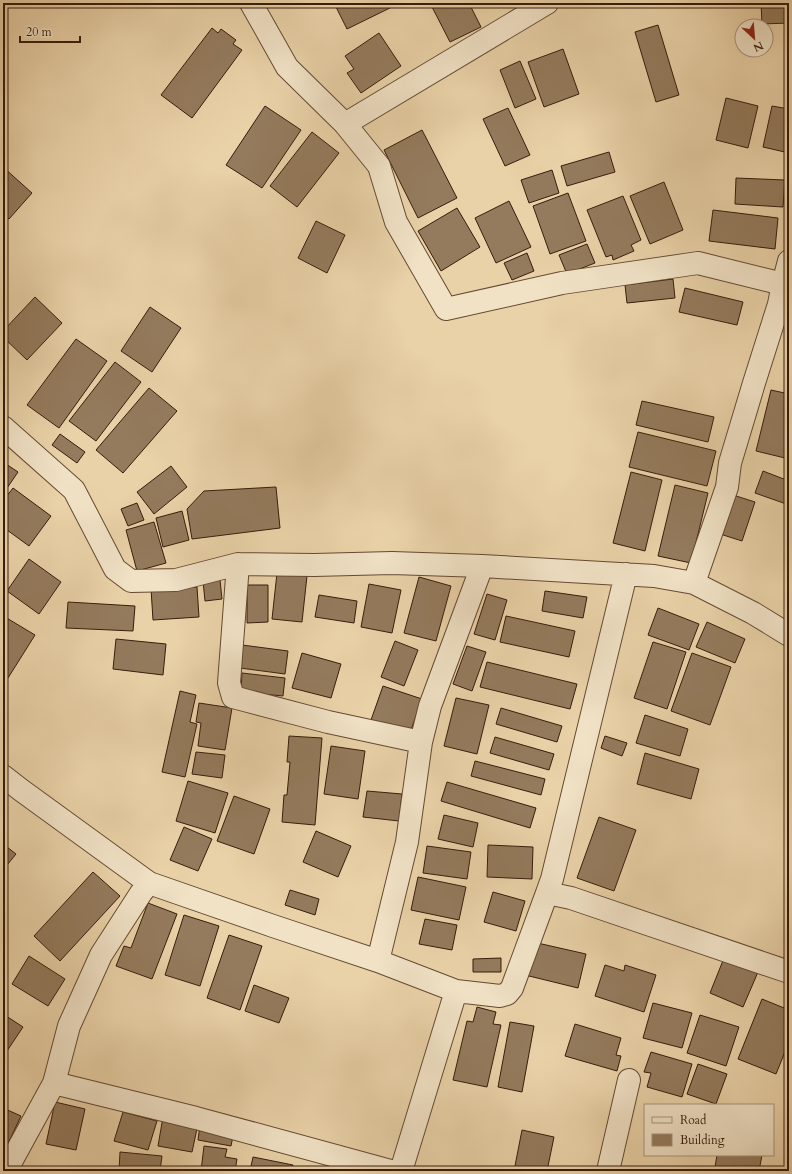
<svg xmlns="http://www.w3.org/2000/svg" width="792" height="1174" viewBox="0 0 792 1174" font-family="Cardo,serif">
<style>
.building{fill:#947b5d;stroke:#371c0b}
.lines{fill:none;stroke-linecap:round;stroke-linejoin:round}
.minor-casing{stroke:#644a32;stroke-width:24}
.minor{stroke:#f1e2c6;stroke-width:22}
</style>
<rect width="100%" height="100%" fill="#ead2a8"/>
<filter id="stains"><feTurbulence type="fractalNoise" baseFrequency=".005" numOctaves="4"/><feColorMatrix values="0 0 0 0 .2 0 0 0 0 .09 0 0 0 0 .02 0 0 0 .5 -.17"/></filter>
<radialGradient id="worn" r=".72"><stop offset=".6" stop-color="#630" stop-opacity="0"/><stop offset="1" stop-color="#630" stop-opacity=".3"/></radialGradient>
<path class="building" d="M334,3H395L396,5L347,29Z
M436,3H469L481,27L450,42L431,5Z
M761,3H789V23L762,24Z
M658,25L679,95L656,102L635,32Z
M212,28L218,33L221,29L236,40L233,44L242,50L192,118L161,95Z
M379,33L401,66L361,93L347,73L354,69L345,56Z
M563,49L579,94L544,107L528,62Z
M520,61L536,99L515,108L500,70Z
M726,98L758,106L748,148L716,140Z
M265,106L301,130L262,188L226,165Z
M772,106L789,109V153L763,147Z
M508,108L530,155L505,166L483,119Z
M422,130L457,198L418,218L384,150Z
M312,132L339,153L297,207L270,186Z
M609,152L615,172L567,186L561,166Z
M3,167L32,193L9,219L3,213Z
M552,170L559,193L529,203L521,180Z
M736,178L785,180L783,207L735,204Z
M664,182L683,230L650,244L630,196Z
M568,193L586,241L550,254L533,206Z
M623,196L641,240L631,245L634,251L613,260L612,255L606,257L587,210Z
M509,201L531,247L496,263L475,218Z
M457,208L480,247L441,271L418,231Z
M713,210L778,218L775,249L709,241Z
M316,221L345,235L327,273L298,258Z
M587,244L595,263L567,274L559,255Z
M527,253L534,271L512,280L504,263Z
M673,279L675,298L627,303L625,285Z
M685,288L743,302L737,325L679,312Z
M35,297L62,323L27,360L3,337V331Z
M150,307L181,328L152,372L121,351Z
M76,339L107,361L59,428L27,405Z
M115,362L141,382L96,441L69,421Z
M149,388L177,411L123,473L96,450Z
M771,390L789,394V459L756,451Z
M642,401L714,417L708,442L636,425Z
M638,432L716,451L707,486L629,467Z
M60,434L85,452L77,463L52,445Z
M3,462L18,472L3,494Z
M171,466L187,487L154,514L137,492Z
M763,471L789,481V505L755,493Z
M631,472L662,480L645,551L613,543Z
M675,485L708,493L691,563L658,556Z
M276,487L280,528L192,539L187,509L204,491Z
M13,488L51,516L29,546L3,527V501Z
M730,494L755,502L742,541L717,533Z
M137,503L144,520L128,526L121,509Z
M182,511L189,540L163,547L156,518Z
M154,522L166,563L137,571L126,530Z
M29,559L61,582L39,614L7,591Z
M277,573L307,576L302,622L272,619Z
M419,577L451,586L436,641L404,633Z
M220,580L222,599L205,601L203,581Z
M369,584L401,590L392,633L361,627Z
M247,585H268V622L247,623Z
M197,587L199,617L153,620L151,589Z
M545,591L587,597L583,618L542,611Z
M487,594L507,600L495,640L474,634Z
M319,595L357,601L354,623L315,617Z
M68,602L135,606L133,631L66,628Z
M658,608L699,624L689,650L648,635Z
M506,616L575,631L569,657L500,642Z
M5,617L35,635L8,678L3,676V620Z
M707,622L745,639L735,663L696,647Z
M116,639L166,644L163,675L113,669Z
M395,641L418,650L404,686L381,677Z
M653,642L686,652L667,709L634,698Z
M242,645L288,651L285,674L240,668Z
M467,646L486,652L472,691L453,684Z
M302,653L341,664L331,698L292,688Z
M692,653L731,667L710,725L671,711Z
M487,662L577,684L570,709L480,687Z
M242,673L285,678L283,696L241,692Z
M383,686L422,699L410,733L371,720Z
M180,691L196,695L190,722L197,724L185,777L162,772Z
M456,698L489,705L477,754L444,746Z
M199,703L232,708L225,750L198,746L201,723L196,722Z
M501,708L562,726L557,742L496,724Z
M645,715L688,729L680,756L636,743Z
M289,736L322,738L315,825L282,822L284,795H287L290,762H287Z
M605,736L627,743L622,756L601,748Z
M495,737L554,754L549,770L490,753Z
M331,746L365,751L358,799L324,794Z
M196,752L225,755L222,778L192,774Z
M645,753L699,769L691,799L637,784Z
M475,761L545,779L541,795L471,776Z
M188,781L228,793L215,833L176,821Z
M447,782L536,808L530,828L441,801Z
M367,791L402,794L399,821L363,817Z
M234,796L270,809L254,854L217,841Z
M444,815L478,823L473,847L438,839Z
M599,817L636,830L614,891L577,878Z
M184,827L212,839L198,871L170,860Z
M316,831L351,846L338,877L303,862Z
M3,844L16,854L3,870Z
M488,845L533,847L532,879L487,877Z
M427,846L471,852L467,879L423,873Z
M93,872L120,896L60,961L34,936Z
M418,877L466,887L459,920L411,910Z
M290,890L319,899L315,915L285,905Z
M493,892L525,901L516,931L484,922Z
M148,903L177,914L152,979L116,966L124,946L131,948Z
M184,915L219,926L200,986L165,975Z
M425,919L457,925L452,950L419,944Z
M229,935L262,946L240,1010L207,998Z
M533,942L586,954L578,988L525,975Z
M29,956L65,979L48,1006L12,984Z
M501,958V972H473V959Z
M724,958L758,972L743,1007L710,993Z
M605,965L624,971L625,965L656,975L644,1012L595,996Z
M254,985L289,998L279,1023L245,1011Z
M762,999L789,1010V1042L776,1074L738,1059Z
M653,1003L692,1013L682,1048L643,1038Z
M477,1007L496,1012L493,1024L501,1025L487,1087L453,1080L467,1021L473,1022Z
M3,1014L23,1027L3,1057Z
M700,1015L739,1027L726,1066L687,1053Z
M510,1022L534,1026L522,1092L498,1087Z
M575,1024L621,1038L616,1055L621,1056L617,1071L565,1056Z
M651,1052L692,1064L682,1097L647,1087L651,1073L644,1072Z
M698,1064L727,1074L716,1104L687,1094Z
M55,1102L85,1109L76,1150L46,1144Z
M3,1108L21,1116L6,1148L3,1147Z
M123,1112L157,1121L148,1150L114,1141Z
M163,1117L198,1124L192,1152L158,1146Z
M200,1125L234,1131L231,1146L198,1140Z
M522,1130L554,1137L547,1171H514Z
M204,1146L227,1149L225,1157L237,1159L235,1171H201Z
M120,1152L162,1156L160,1171H119Z
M717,1155H762L759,1171H735L715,1167Z
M253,1157L293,1165L292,1171H250Z"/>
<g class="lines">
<g class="minor-casing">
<path id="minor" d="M251,3L287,67L345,124L547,3
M345,124L379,166L396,222L446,309L562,283L698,263L783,284L779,304L754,383L730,463L727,487L694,583
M783,284L789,261
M3,427L74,490L115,569L131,581L176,580L238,564L314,565L392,563L482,566L654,576L694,583L753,613L789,635
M238,564L229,683L233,697L328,722L421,742L430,706L482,566
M626,574L552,879L547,893L571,898L789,972
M3,776L21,790L149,883L273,926L378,961L456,991L500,996L507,994L512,988L547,893
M378,961L407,842L421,742
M54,1083L196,1118L391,1171
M6,1171L54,1083L69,1026L101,955L141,893L149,883
M401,1171L456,991
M608,1171L629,1080"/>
</g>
<use href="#minor" class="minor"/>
</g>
<rect width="792" height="1174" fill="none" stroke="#ead2a8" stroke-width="16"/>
<rect x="4" y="4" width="784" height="1166" fill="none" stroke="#371c0b" stroke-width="2"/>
<rect x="8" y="8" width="776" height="1158" fill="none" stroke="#371c0b"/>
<rect x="644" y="1104" width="130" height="52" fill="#f1e2c6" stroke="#a7937b"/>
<rect x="652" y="1117" width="20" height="6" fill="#f1e2c6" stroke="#a7937b"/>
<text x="680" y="1124" font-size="12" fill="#371c0b">Road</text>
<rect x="652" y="1134" width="20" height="12" fill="#947b5d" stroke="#a7937b"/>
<text x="680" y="1144" font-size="12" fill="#371c0b">Building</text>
<g transform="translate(754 38) rotate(154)"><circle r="19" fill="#f1e2c6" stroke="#a7937b"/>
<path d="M0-3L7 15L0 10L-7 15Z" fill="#8f2418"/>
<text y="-6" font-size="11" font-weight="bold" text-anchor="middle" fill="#371c0b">N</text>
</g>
<path d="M20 36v6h60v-6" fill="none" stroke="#371c0b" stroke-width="2"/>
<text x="26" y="36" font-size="12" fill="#371c0b" stroke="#f1e2c6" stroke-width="3" paint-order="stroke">20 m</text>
<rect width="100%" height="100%" filter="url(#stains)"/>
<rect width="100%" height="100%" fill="url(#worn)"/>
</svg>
